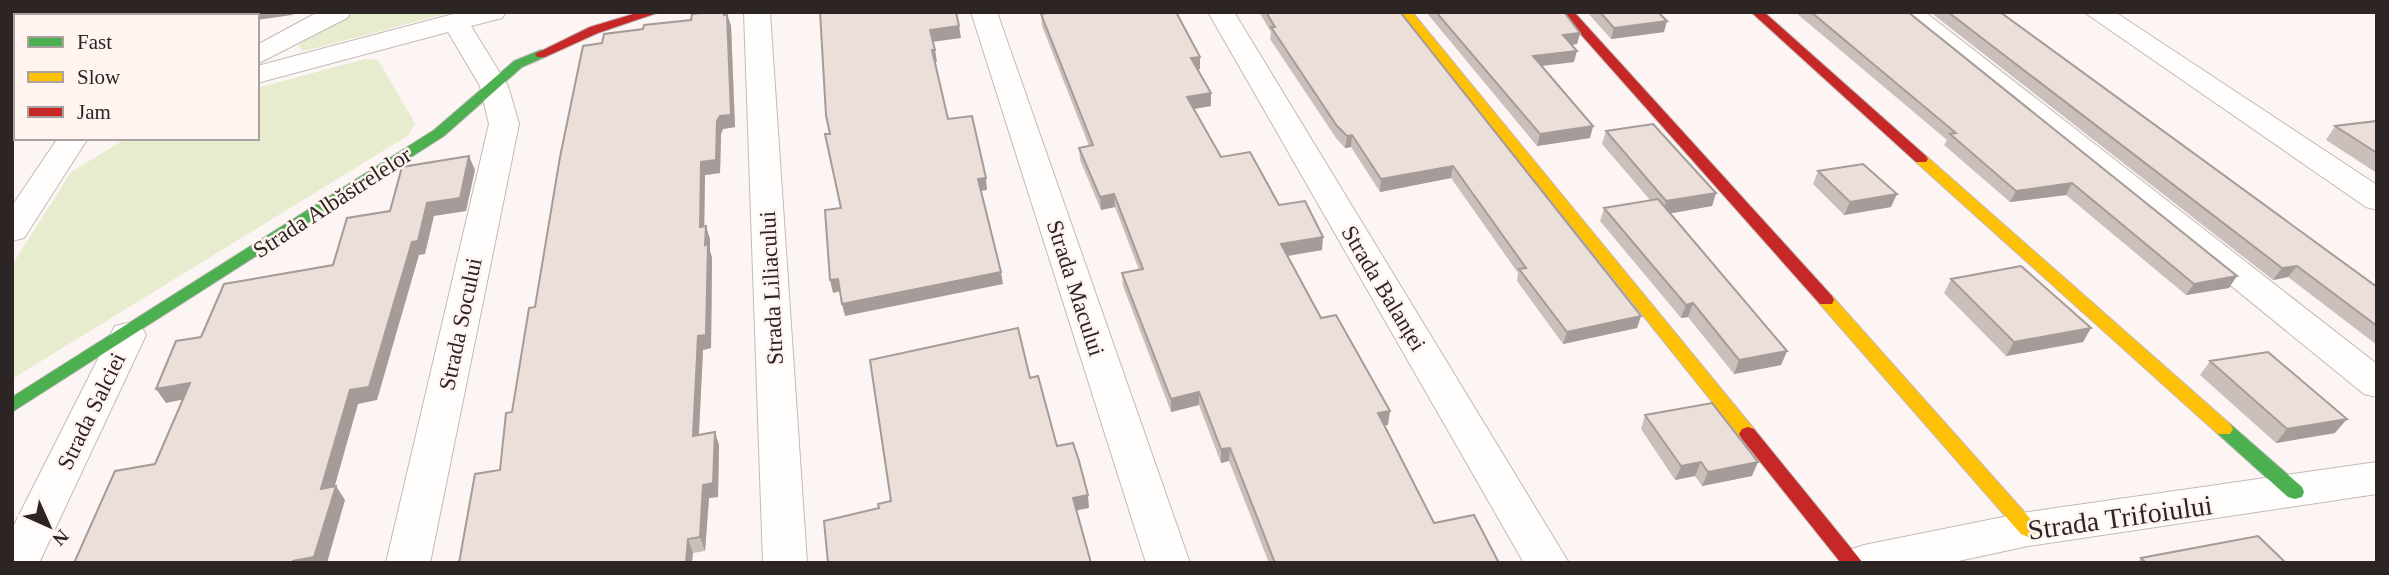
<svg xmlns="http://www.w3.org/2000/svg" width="2389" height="575" viewBox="0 0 2389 575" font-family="'Times New Roman',serif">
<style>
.green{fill:#e8ecce}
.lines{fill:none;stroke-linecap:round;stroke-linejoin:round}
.street-casing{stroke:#c1bbb9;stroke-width:2}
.fast-casing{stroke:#c1bbb9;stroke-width:2}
.slow-casing{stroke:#c1bbb9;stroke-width:2}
.jam-casing{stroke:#c1bbb9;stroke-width:2}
.street{fill:#fffefd;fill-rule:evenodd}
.fast{fill:#4caf50;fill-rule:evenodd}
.slow{fill:#ffc107;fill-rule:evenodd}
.jam{fill:#c62828;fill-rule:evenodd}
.wall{fill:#cbbfbb}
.shaded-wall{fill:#a59b98}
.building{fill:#ecded9;stroke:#a59b98;stroke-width:2}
.labels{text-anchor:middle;stroke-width:5;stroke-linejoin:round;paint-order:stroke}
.street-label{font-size:23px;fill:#2c2523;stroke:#fff4f0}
.near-street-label{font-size:28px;fill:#2c2523;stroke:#fff4f0}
</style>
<rect width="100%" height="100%" fill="#fcf5f4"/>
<path class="green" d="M355,12H453L308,50H302L298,45Z
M365,59L378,60L415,123L409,135L12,379V265L71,172L127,138H257V88Z"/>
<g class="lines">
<g class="street-casing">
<path id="street" d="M141,12H167L165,16H139Z
M318,12H351L347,18L257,64V45Z
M461,12H506L502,18L471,26L508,86L519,124L430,563H386L489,124L480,86L448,32L257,83V66Z
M744,12H770L807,563H763Z
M971,12H997L1190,563H1146Z
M1208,12H1234L1569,563H1524Z
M1895,12H1925L2377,364V397L2364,394Z
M2084,12H2115L2377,185V210L2366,207Z
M58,138H88L24,238L12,241V206Z
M128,323L141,326L146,335L39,563H12V529L110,335L115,326Z
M2377,462V494L2028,546L1949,563H1842L1849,550L1864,545L2028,512Z"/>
</g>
<g class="fast-casing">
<path id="fast" d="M541,50L545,51V57L522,67L444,136L12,412V397L434,130L514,61Z
M2224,422L2230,424L2302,487L2304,492L2302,497L2295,499L2288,497L2218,434L2215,429L2218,424Z"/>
</g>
<g class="slow-casing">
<path id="slow" d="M1400,12H1412L1754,429L1757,434L1754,439H1742Z
M1921,155L1926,156L2230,424L2233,429L2230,434H2218L1916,162L1914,159Z
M1826,295L1832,296L2035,524L2038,529L2035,534L2028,537L2021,534L1820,304L1818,300Z"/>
</g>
<g class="jam-casing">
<path id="jam" d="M640,12H660L598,33L545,57H537L535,54L590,27Z
M1561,12H1574L1832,296L1834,300L1832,304H1820Z
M1751,12H1764L1926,156L1928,159L1926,162H1916Z
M1748,427L1754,429L1863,563H1841L1742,439L1739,434L1742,429Z"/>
</g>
<use href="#street" class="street"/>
<use href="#fast" class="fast"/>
<use href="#slow" class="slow"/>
<use href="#jam" class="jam"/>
</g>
<path class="wall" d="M1048,12H1176L1200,69L1198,70L1211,106L1194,109L1221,157L1279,205L1322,250L1288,256L1321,318L1388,425H1384L1434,523L1499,563H1269L1229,461L1221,463L1199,405L1171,412L1123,286L1122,273L1139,270L1115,207L1101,210L1080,160L1079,148L1089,146L1042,26L1041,14L1048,13Z
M1259,12H1400L1641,316L1637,328L1563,344L1517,281L1518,273L1451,178L1380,192L1351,147L1345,148L1336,138L1270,39L1271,32Z
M1426,12H1564L1580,33L1577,44L1572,45L1574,62L1542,66L1593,126L1590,138L1537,146Z
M1587,12H1658L1664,32L1611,39Z
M1795,12H1908L2229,288L2186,295L2066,195L2010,202L1944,145L1947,140Z
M1930,12H2000L2377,287V345L2288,277L2273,280Z
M727,14L731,26L735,127L723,129L721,134L720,173L705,175L704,226L710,239V251L712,258L711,348L703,350L699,435L719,445L718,497L709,498L705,551L693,553L500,470L535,307L602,43L643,29Z
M2377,121V173L2326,140L2335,126Z
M1606,131L1716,193L1712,206L1670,213L1787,351L1781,365L1734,374L1688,317L1681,318L1600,221L1604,208L1650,200L1602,144Z
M1818,171L1891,207L1844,215L1813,184Z
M1951,279L2091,328L2083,342L2006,356L1944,293Z
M2210,361L2335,433L2276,443L2200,375Z
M1645,415L1752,476L1702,486L1695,476L1675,480L1641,429Z
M2141,558L2286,563H2137Z"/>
<path class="shaded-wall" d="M220,12H298L292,15L257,20V16L195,15Z
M727,14L731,26L735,127L723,129L721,134L720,173L705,175L704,240L700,227L701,162L717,121Z
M1667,21L1664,32L1611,39L1614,28Z
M959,26L961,38L932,42L930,30Z
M1580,33L1577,44L1561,46L1563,35Z
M932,50H935L937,62H933Z
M1577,51L1574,62L1531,67L1533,56Z
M1200,57V69L1192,70L1191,58Z
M1211,93V106L1187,110V97Z
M1593,126L1590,138L1537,146L1540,134Z
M1352,135L1351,147L1345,148L1347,136Z
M469,156L475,170L466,211L434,216L425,254L419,255L377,400L358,404L330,503L321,489L350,390L427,203Z
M1453,166L1451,178L1380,192L1381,179Z
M986,178L987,190L980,191L978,179Z
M2072,183L2066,195L2010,202L2016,191Z
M1716,193L1712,206L1662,215L1666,201Z
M1114,194L1115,207L1101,210L1100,197Z
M1897,194L1891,207L1844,215L1850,202Z
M706,226L710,239V251L712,258L711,348L703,350L698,449L693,436L698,336Z
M1323,237L1322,250L1280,257L1281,244Z
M2297,266L2288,277L2273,280L2282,268Z
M1001,272L1003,284L845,316L842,304Z
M2237,276L2229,288L2186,295L2194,284Z
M838,279L841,291L833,293L830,280Z
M1693,303L1688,317L1681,318L1686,305Z
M1641,316L1637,328L1563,344L1567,332Z
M2091,328L2083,342L2006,356L2014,342Z
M1787,351L1781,365L1734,374L1739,360Z
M190,383L200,396L166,403L156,389Z
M1199,392V405L1171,412V399Z
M1390,411L1388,425L1376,427L1378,413Z
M2347,419L2335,433L2276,443L2287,429Z
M715,432L719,445L718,497L709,498L705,551L700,537L703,485Z
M1230,448L1229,461L1221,463V449Z
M1701,462L1695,476L1675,480L1681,466Z
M1758,462L1752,476L1702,486L1708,472Z
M336,486L345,500L327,563H292Z
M1088,495L1089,508L1074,511L1073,498Z
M688,539L693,553L692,563H686Z"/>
<path class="building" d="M197,12H220L195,15Z
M709,12H724V15L727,14L731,115L720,116L717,121L716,160L701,162L700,227L706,226L705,245L708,244L706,335L698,336L693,436L715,432L713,483L703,485L700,537L688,539L686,563H459L475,474L500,470L506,413L512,412L529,308L535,307L560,157L583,46L602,43L604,34L643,29L644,25L691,20L692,14Z
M820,12H956L959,26L930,30L935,50H932L948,119L972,116L986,178L978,179L1001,272L842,304L838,279L830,280L825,210L841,208L825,134H830L826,115Z
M1052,12H1176L1200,57L1191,58L1211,93L1187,97L1221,157L1250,152L1279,205L1305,201L1323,237L1281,244L1321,318L1336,315L1390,411L1378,413L1434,523L1474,515L1499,563H1275L1230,448L1221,449L1199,392L1171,399L1122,273L1143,269L1114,194L1100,197L1079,148L1093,145L1041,14Z
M1266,12H1400L1641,316L1567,332L1519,269L1526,268L1453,166L1381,179L1352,135L1347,136L1337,126L1271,27H1275Z
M1436,12H1564L1580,33L1563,35L1577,51L1533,56L1593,126L1540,134Z
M1600,12H1658L1667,21L1614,28Z
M1811,12H1908L2237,276L2194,284L2072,183L2016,191L1950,134L1956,133Z
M1948,12H2000L2377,287V326L2297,266L2282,268Z
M2377,121V153L2335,126Z
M1653,124L1716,193L1666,201L1606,131Z
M469,156L460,198L427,203L418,241L412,242L369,387L350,390L321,489L336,486L314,557L293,561L292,563H74L115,471L155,464L190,383L156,389L176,341L201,337L224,284L333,265L347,218L390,211L402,167Z
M1863,164L1897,194L1850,202L1818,171Z
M1658,199L1787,351L1739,360L1693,303L1686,305L1604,208Z
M2021,266L2091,328L2014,342L1951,279Z
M1018,328L1030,378L1038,376L1057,446L1073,443L1079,461L1088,495L1073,498L1091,563H828L824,521L879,508L878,504L891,501L870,360Z
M2268,352L2347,419L2287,429L2210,361Z
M1712,403L1758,462L1708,472L1701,462L1681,466L1645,415Z
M2258,536L2286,563H2146L2141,558Z"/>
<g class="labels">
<g class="street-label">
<text transform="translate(332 202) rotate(-33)" y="8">Strada Albăstrelelor</text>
<text transform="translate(771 288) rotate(-93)" y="8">Strada Liliacului</text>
<text transform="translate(1076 288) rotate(72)" y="8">Strada Macului</text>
<text transform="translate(1384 288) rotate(59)" y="8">Strada Balanței</text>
<text transform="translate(460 324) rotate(-78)" y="8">Strada Socului</text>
<text transform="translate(91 411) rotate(-64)" y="8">Strada Salciei</text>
</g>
<g class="near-street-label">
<text transform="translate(2120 517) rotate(-8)" y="10">Strada Trifoiului</text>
</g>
</g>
<rect width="2389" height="575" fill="none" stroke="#2c2523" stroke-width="28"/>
<rect x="14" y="14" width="245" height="126" fill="#fff4f0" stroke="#aba19e" stroke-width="2"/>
<rect x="28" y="37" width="35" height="10" fill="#4caf50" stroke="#aba19e" stroke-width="2"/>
<text x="77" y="49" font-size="21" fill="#2c2523">Fast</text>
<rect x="28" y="72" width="35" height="10" fill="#ffc107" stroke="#aba19e" stroke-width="2"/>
<text x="77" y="84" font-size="21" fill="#2c2523">Slow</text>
<rect x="28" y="107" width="35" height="10" fill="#c62828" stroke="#aba19e" stroke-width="2"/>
<text x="77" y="119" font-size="21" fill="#2c2523">Jam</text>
<g transform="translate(49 526) rotate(135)" stroke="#fff4f0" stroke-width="5" paint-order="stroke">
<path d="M0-5L12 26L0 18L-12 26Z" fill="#2c2523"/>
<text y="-10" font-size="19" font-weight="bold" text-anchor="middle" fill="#2c2523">N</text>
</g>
</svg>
